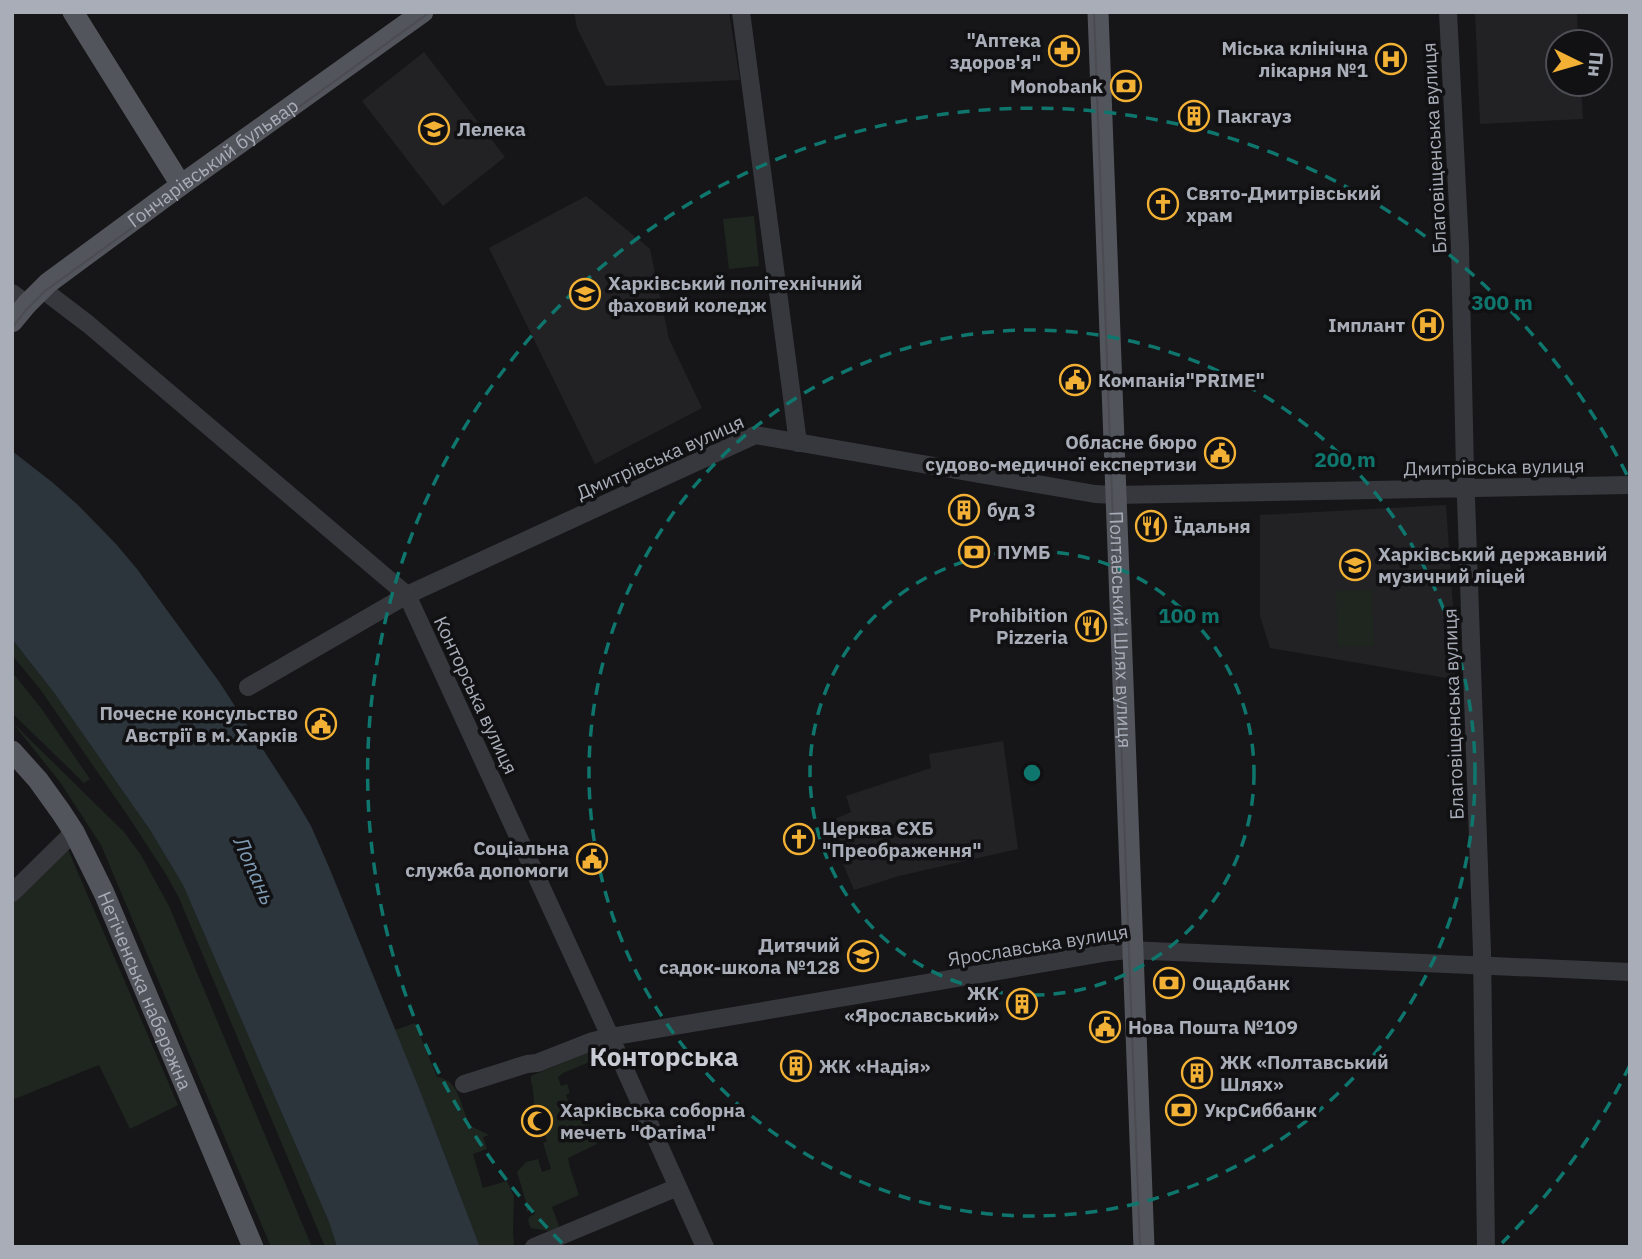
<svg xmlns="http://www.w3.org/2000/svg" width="1642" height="1259" viewBox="0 0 1642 1259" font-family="'IBM Plex Sans',sans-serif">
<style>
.built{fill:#222225}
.green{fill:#1e261f}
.water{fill:#2c353c}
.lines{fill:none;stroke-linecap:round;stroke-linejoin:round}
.minor{stroke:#37383d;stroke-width:18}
.major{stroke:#53555c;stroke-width:21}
.tram{stroke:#4a4c52;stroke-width:2}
.ring{fill:none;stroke:#0f766e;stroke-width:3.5;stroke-dasharray:12 9}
.labels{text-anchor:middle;stroke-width:7;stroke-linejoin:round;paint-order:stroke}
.poi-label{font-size:19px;font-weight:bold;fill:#a8adb8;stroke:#111113;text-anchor:start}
.street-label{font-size:19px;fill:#a8adb8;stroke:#111113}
.water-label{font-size:21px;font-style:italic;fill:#7f9bb3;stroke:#111113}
.district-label{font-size:26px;font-weight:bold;fill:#c9ccd4;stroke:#111113}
.centre{fill:#0f766e;stroke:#111113;stroke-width:3.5}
.ring-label{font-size:21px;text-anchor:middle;font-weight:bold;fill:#0f766e;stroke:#111113;stroke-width:7;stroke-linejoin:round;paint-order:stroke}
</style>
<rect width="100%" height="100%" fill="#161618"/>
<path class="built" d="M574,12H729L740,80L606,86L577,28Z
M1475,12H1577L1578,42H1558V84H1581L1583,119L1480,124Z
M424,52L505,157L443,206L362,101Z
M586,196L650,249L669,339L702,408L595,464L489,248Z
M1446,505L1458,680L1270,648L1260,616V515Z
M1003,741L1018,849L899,876L854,890L826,823L851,812L846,796L931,768L929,754Z"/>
<path class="green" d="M754,216L759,266L729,269L723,219Z
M1372,590L1374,646L1338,647L1336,591Z
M12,639L55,694L101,760L150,830L183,885L329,1222L337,1247H325L179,898L167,876L128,816L40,689L12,655Z
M12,672L41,708L90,779L84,783L12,713Z
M12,722L124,832L141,855L169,906L312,1247H271L101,845L60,782Z
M66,845L178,1105L130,1129L99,1065L12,1100V898Z
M415,1023L437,1077C461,1080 460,1109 471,1126L489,1135L483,1137L487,1149L473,1154L483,1188L507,1181L514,1196L513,1231L514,1247H480L421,1093L395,1030Z
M591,1051L597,1059L563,1073L558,1077L561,1086L567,1084L570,1093L566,1095L569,1104L574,1102L578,1111L587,1107L590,1111L589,1119L587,1120L597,1144L568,1158L570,1168L579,1195L552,1207L560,1229L549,1231L531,1228L528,1221L529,1217L535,1214L532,1207L527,1212L526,1211L527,1205L517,1172L526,1162L538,1159L542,1172L551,1169L543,1143L547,1141L540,1118L535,1115C534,1107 534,1100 533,1092C533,1086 530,1081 531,1076Z"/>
<path class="water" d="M12,451L52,482L79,506L116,544L137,569L220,683L295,799L311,826L329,867L421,1093L480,1247H337L329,1222L183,885L150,830L101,760L55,694L12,639Z"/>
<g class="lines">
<path class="minor" d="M741,12L798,443
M1448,12L1460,247L1465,470L1482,952L1486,1247
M42,289L88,324L407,595L604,1023L705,1247
M12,293L27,304
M248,687L407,595L755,435L1095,494L1116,495L1630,485
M12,893L74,832
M464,1084L527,1064L537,1063L593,1041L610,1037L1109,952L1128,950L1630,972
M534,1247L678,1187"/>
<g class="major">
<path d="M73,12L181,185"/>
<path id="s1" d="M1098,12L1144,1247"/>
<path id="s2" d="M12,322L27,304L48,283L181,185L423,12"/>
<path id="s3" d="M12,751L38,780L61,812L74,832L104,893L253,1247"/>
</g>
<path class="tram" d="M1094,12L1140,1247
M12,328L26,310L45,291L430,12"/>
</g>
<g class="ring">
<circle cx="1032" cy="773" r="222"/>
<circle cx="1032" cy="773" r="443"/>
<path d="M1630 1065A665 665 0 0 1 1502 1243M562 1243A665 665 0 1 1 1630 481"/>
</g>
<defs>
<g id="pharmacy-ring" transform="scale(1.575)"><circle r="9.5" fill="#111113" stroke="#f2b134" stroke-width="1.5"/><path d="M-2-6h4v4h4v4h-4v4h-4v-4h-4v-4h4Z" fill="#f2b134"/></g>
<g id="hospital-ring" transform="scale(1.575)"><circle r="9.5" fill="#111113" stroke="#f2b134" stroke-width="1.5"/><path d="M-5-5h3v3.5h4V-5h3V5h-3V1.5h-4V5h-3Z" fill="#f2b134"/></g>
<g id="bank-ring" transform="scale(1.575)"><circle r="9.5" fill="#111113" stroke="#f2b134" stroke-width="1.5"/><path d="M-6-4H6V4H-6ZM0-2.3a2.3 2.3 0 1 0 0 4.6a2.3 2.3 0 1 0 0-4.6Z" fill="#f2b134"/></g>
<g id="building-ring" transform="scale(1.575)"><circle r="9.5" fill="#111113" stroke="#f2b134" stroke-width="1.5"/><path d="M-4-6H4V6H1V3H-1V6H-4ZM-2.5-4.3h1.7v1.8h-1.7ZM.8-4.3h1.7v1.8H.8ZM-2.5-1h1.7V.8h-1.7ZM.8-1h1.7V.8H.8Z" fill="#f2b134"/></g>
<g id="school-ring" transform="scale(1.575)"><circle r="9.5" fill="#111113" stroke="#f2b134" stroke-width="1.5"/><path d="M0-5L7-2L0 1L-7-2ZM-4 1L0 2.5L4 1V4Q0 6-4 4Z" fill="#f2b134"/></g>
<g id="church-ring" transform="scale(1.575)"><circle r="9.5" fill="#111113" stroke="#f2b134" stroke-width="1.5"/><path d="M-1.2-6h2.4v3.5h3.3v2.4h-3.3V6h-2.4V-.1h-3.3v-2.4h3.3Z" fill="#f2b134"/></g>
<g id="university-ring" transform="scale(1.575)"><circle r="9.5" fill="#111113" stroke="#f2b134" stroke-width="1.5"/><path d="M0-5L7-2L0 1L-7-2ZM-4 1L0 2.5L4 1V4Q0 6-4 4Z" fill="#f2b134"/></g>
<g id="civic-ring" transform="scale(1.575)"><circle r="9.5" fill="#111113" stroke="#f2b134" stroke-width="1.5"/><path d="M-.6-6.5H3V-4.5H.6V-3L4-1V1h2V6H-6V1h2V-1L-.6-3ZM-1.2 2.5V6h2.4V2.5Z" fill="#f2b134"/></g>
<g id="restaurant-ring" transform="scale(1.575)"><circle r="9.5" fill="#111113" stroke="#f2b134" stroke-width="1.5"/><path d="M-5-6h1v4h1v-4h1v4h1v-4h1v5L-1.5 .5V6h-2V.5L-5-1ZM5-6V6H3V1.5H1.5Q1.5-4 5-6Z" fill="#f2b134"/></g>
<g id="mosque-ring" transform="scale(1.575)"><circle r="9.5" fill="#111113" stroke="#f2b134" stroke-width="1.5"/><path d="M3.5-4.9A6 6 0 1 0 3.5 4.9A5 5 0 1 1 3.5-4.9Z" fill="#f2b134"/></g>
</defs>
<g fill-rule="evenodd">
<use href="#pharmacy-ring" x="1064" y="51"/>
<use href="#hospital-ring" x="1391" y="59"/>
<use href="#bank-ring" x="1126" y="86"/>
<use href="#building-ring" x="1194" y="116"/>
<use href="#school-ring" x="434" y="129"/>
<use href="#church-ring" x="1163" y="204"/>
<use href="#university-ring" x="585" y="294"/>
<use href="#hospital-ring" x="1428" y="325"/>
<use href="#civic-ring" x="1075" y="380"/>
<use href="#civic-ring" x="1220" y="453"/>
<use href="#building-ring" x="964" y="510"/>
<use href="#restaurant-ring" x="1151" y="526"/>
<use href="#bank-ring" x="974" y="552"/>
<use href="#school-ring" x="1355" y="565"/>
<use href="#restaurant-ring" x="1091" y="626"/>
<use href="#civic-ring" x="321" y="724"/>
<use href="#church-ring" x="799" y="839"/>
<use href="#civic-ring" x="592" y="859"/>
<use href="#school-ring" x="863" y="956"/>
<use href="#bank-ring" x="1169" y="983"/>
<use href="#building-ring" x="1022" y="1004"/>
<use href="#civic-ring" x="1105" y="1027"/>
<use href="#building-ring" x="796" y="1066"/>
<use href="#building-ring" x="1197" y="1073"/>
<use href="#bank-ring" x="1181" y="1110"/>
<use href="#mosque-ring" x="537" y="1121"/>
</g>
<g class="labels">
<g class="poi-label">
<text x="1041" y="47" text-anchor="end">"Аптека<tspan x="1041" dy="22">здоров'я"</tspan></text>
<text x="1368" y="55" text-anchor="end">Міська клінічна<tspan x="1368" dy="22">лікарня №1</tspan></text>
<text x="1103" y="93" text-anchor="end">Monobank</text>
<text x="1217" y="123">Пакгауз</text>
<text x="457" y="136">Лелека</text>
<text x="1186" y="200">Свято-Дмитрівський<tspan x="1186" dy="22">храм</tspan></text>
<text x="608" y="290">Харківський політехнічний<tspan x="608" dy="22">фаховий коледж</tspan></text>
<text x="1405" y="332" text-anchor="end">Імплант</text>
<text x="1098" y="387">Компанія"PRIME"</text>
<text x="1197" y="449" text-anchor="end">Обласне бюро<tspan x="1197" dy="22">судово-медичної експертизи</tspan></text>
<text x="987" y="517">буд 3</text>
<text x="1174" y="533">Їдальня</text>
<text x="997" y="559">ПУМБ</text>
<text x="1378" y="561">Харківський державний<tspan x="1378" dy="22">музичний ліцей</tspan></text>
<text x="1068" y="622" text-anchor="end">Prohibition<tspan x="1068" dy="22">Pizzeria</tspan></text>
<text x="298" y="720" text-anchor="end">Почесне консульство<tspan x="298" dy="22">Австрії в м. Харків</tspan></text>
<text x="822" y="835">Церква ЄХБ<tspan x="822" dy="22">"Преображення"</tspan></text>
<text x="569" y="855" text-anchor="end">Соціальна<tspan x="569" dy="22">служба допомоги</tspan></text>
<text x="840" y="952" text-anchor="end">Дитячий<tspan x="840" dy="22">садок-школа №128</tspan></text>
<text x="1192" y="990">Ощадбанк</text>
<text x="999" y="1000" text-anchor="end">ЖК<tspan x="999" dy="22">«Ярославський»</tspan></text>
<text x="1128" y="1034">Нова Пошта №109</text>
<text x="1220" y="1069">ЖК «Полтавський<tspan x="1220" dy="22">Шлях»</tspan></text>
<text x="819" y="1073">ЖК «Надія»</text>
<text x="560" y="1117">Харківська соборна<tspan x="560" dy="22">мечеть "Фатіма"</tspan></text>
<text x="1204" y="1117">УкрСиббанк</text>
</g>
<g class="street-label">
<text transform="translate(1434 148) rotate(-93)" y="7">Благовіщенська вулиця</text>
<text dy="7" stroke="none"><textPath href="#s2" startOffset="257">Гончарівський бульвар</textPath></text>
<text transform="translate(660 457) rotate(-24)" y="7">Дмитрівська вулиця</text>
<text transform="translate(1494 467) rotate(-1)" y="7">Дмитрівська вулиця</text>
<text dy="7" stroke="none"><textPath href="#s1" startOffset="618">Полтавський Шлях вулиця</textPath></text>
<text transform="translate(476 695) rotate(65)" y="7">Конторська вулиця</text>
<text transform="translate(1453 714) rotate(-92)" y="7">Благовіщенська вулиця</text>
<text transform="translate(1038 945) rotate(-9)" y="7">Ярославська вулиця</text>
<text dy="7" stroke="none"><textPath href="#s3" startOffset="276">Нетіченська набережна</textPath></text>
</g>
<g class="water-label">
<text transform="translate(254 871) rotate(66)" y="7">Лопань</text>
</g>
<g class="district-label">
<text x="664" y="1066">Конторська</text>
</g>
</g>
<circle cx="1032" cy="773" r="10" class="centre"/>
<g class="ring-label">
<text x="1502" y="310">300 m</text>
<text x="1345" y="467">200 m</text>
<text x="1189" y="623">100 m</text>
</g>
<rect width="1642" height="1259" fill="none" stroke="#a8adb8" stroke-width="28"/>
<g transform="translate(1579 63) rotate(95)"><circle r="33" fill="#111113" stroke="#4d4f55" stroke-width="2"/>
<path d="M0-5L12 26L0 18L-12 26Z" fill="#f2b134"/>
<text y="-10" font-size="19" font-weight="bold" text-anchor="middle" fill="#a8adb8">Пн</text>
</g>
</svg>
